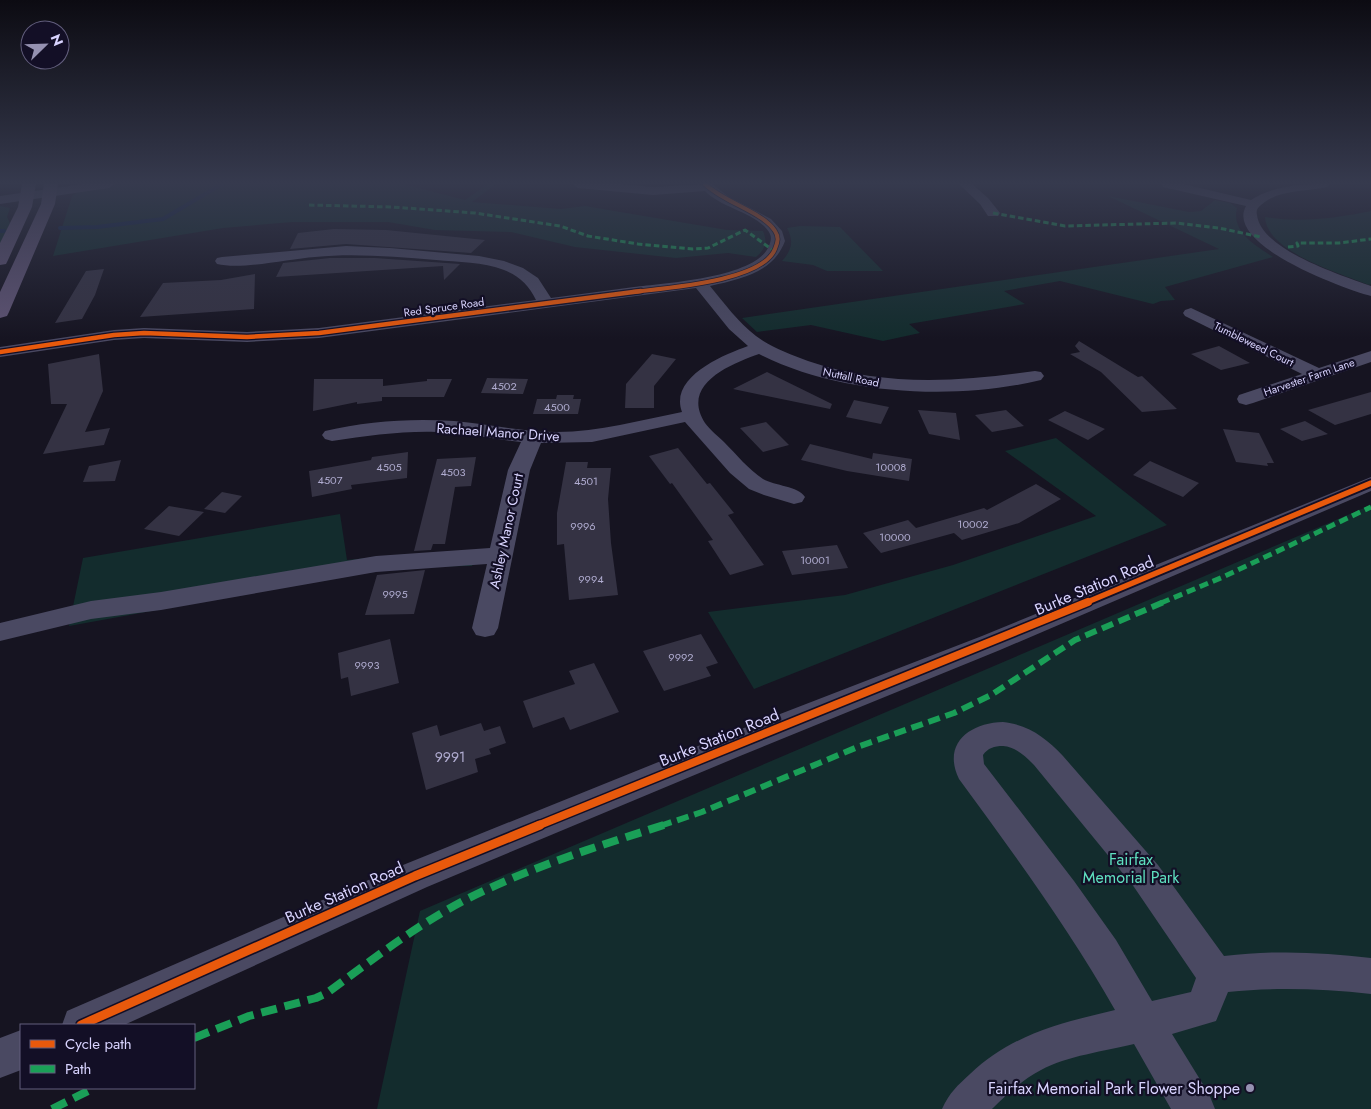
<svg xmlns="http://www.w3.org/2000/svg" width="1371" height="1109" viewBox="0 0 1371 1109" font-family="Jost,sans-serif">
<style>
.green{fill:#132c2d}
.lines{fill:none;stroke-linecap:round;stroke-linejoin:round}
.stream{stroke:#0d2144;stroke-width:4}
.building{fill:#343243}
.minor{fill:#4a4962;fill-rule:evenodd}
.major{fill:#5e5373;fill-rule:evenodd}
.quiet-far3{stroke:#1a9f57;stroke-width:3;stroke-dasharray:5.5 3;stroke-linecap:butt}
.quiet-far2{stroke:#1a9f57;stroke-width:5;stroke-dasharray:9 5;stroke-linecap:butt}
.quiet-far1{stroke:#1a9f57;stroke-width:6;stroke-dasharray:12 6;stroke-linecap:butt}
.quiet{stroke:#1a9f57;stroke-width:8;stroke-dasharray:16 8;stroke-linecap:butt}
.cycleway-far4-casing{stroke:#130f26;stroke-width:5.5}
.cycleway-far3-casing{stroke:#130f26;stroke-width:7}
.cycleway-far2-casing{stroke:#130f26;stroke-width:9}
.cycleway-far1-casing{stroke:#130f26;stroke-width:11}
.cycleway-casing{stroke:#130f26;stroke-width:12}
.cycleway-far4{stroke:#e8590c;stroke-width:4}
.cycleway-far3{stroke:#e8590c;stroke-width:4.5}
.cycleway-far2{stroke:#e8590c;stroke-width:5.5}
.cycleway-far1{stroke:#e8590c;stroke-width:8}
.cycleway{stroke:#e8590c;stroke-width:9}
.poi-dot{fill:#9591b1;stroke:#130f26;stroke-width:2}
.labels{text-anchor:middle;stroke-width:4.5;stroke-linejoin:round;paint-order:stroke}
.far-street-label{font-size:11px;fill:#d9d4ff;stroke:#130f26}
.number-label{font-size:11px;fill:#b0acd0}
.street-label{font-size:14px;fill:#d9d4ff;stroke:#130f26}
.near-number-label{font-size:14px;fill:#b0acd0}
.near-street-label{font-size:16px;fill:#d9d4ff;stroke:#130f26}
.near-park-label{font-size:16px;fill:#5fe0c0;stroke:#130f26}
.near-poi-label{font-size:16px;fill:#d9d4ff;stroke:#130f26;text-anchor:end}
</style>
<rect width="100%" height="100%" fill="#161421"/>
<path class="green" d="M122,184H403L465,200L488,184H496L472,202L561,209L585,206L727,230L763,231C768,243 765,249 756,257L728,253L676,258L575,247L511,232L435,230L388,222H292L223,228L53,256L72,196L78,192Z
M1108,196L1189,212L1201,211L1215,200L1230,203L1237,208C1231,232 1255,245 1273,257L1165,287L1175,300L1161,301L1153,304L1060,281L1004,291L1025,304L909,324L920,333L883,341L811,325L757,332L742,318L1219,249Z
M0,206L10,208L7,217L10,223L0,247Z
M1371,211V284L1369,285C1342,274 1266,252 1265,217C1299,223 1337,218 1371,211Z
M800,226L840,227L883,271H827L813,265L782,261C792,250 794,241 787,228Z
M1056,438L1167,525L754,689L708,612L845,595L953,565L1096,516L1005,451Z
M1371,505V1109H377L420,911Z
M340,514L347,560L397,555L476,552L472,566L393,567L69,626L83,558Z"/>
<g class="lines">
<path class="stream" d="M60,228L97,227L163,219L222,184
M0,231H4"/>
</g>
<path class="building" d="M334,229L386,230L485,240L471,253L346,244L290,249L298,233Z
M330,258H375L460,264L444,280L443,266L276,277L283,263Z
M104,269L95,295L82,319L55,323L86,271Z
M255,274L254,309L140,317L163,283L221,280Z
M1079,341L1138,377L1142,376L1177,409L1142,412L1101,372L1070,354L1080,352L1075,346Z
M1219,346L1250,363L1221,370L1191,354Z
M99,354L103,391L85,432L110,428L104,445L43,454L67,404H51L48,364Z
M652,354L676,359L654,386V408H625L626,384Z
M767,372L832,404L830,409L733,389Z
M487,378L528,379L523,394L481,393Z
M314,379H383V386L427,381V379H452L444,397H382V401L357,404V402L313,411Z
M1371,392V414L1335,425L1308,410Z
M557,395H574L573,399H581L578,414H533L537,399H556Z
M854,400L889,407L881,424L846,417Z
M918,410L956,413L960,440L929,434Z
M1006,410L1024,426L992,432L975,415Z
M1065,411L1105,429L1088,440L1048,420Z
M1305,421L1328,434L1302,441L1280,429Z
M766,422L789,445L763,452L740,428Z
M1223,429L1259,433L1274,463H1267L1268,466L1236,462Z
M810,444L872,459L873,453L912,459L909,481L847,471L801,460Z
M678,448L707,484L710,483L734,513L728,515L764,565L730,575L708,541L713,540L672,483L670,484L649,456Z
M408,452L407,478L351,485L352,489L312,497L309,471L371,460L372,457Z
M476,457L471,486L455,487L445,544H433L431,550L414,551L437,459Z
M121,460L115,481L83,482L89,466Z
M1150,461L1199,483L1183,497L1133,475Z
M566,462H588L587,468H611L608,499L611,543L618,595L569,600L564,544L557,545V513Z
M1036,484L1061,499L1019,523L962,540L954,533L881,553L863,533L908,520L916,528L984,508L987,510Z
M222,492L242,496L225,513L204,509Z
M169,506L204,512L179,536L144,529Z
M837,545L848,568L792,575L782,551Z
M425,570L414,614L365,615L377,575Z
M701,634L718,663L706,667L711,676L664,691L643,651Z
M390,639L399,683L351,696L348,677L341,679L338,653Z
M594,663L619,712L570,730L564,717L533,728L523,701L575,684L569,671Z
M481,723L484,731L500,726L506,743L489,749L491,754L475,759L478,772L426,790L412,733L437,725L440,736Z"/>
<g class="lines">
<path class="minor" d="M83,184H115L109,188L0,204V196Z
M572,184H618L653,187L712,184L729,197L771,219L782,231L785,241C773,273 741,279 710,286C724,303 738,322 756,336C772,348 790,354 808,361C883,387 958,382 1035,371L1041,372L1044,376L1041,380C955,401 839,395 759,354C731,364 680,384 705,423C710,430 718,436 724,442C737,455 748,469 763,479C775,486 798,486 805,497L802,502L794,504L764,495L749,489L730,473L685,422L592,442L541,443L530,470L498,628L494,635L485,637L476,635L472,628L487,564L376,572L161,610L91,619L0,641V623L91,601L161,592L376,556L490,548L508,470L521,442C493,439 465,433 436,432C401,431 367,436 332,441L325,439L322,435L325,431C366,421 413,418 454,421C489,424 523,432 557,432C599,432 641,420 682,412C669,377 723,355 748,346L729,329L696,288L319,338L247,342L144,338L114,340L0,357V347L114,330L144,328L247,332L319,328L536,300C529,285 519,276 504,270C483,262 458,262 436,260C396,257 355,253 315,257C288,259 242,270 217,264L215,261L217,258L222,257L346,246L390,248L479,256L504,261L523,268L538,278L551,298C579,294 607,291 634,287C665,283 756,278 769,246C771,241 772,237 769,232C757,213 721,208 705,191L653,195L578,188Z
M959,184H972L988,198L1000,213L998,216H988L980,204Z
M1161,184H1183L1251,200C1275,185 1302,184 1329,184L1327,187C1306,192 1278,189 1261,205C1257,208 1256,211 1257,215C1261,250 1341,275 1371,286V296C1344,289 1224,245 1246,206L1163,187Z
M1191,308L1319,368L1371,351V362L1253,403L1246,405L1239,403L1237,399L1239,395L1302,374L1185,316L1183,313L1185,310Z
M1371,477V491L1000,650L740,756L427,887L124,1025H62L67,1011L403,865L718,738L982,636Z
M1003,722C1029,725 1046,738 1063,756L1158,865L1224,956C1275,950 1321,952 1371,958V994C1323,989 1276,987 1228,992L1216,1021L1172,1034L1209,1094L1215,1109H1171L1134,1044C1106,1051 1066,1056 1041,1070C1022,1080 1007,1094 992,1109H942C950,1092 957,1086 970,1074C1012,1034 1061,1023 1115,1010C1069,929 1014,854 959,779C942,744 969,723 1003,722ZM1003,746C1016,747 1025,756 1034,765L1134,887L1196,978L1191,992L1152,1001L1116,940L1074,881L984,764L983,755C988,748 994,746 1003,746Z
M21,1030V1070L0,1078V1038Z"/>
<path class="major" d="M22,184H36L32,207L8,260L6,264L0,265V243L18,207Z
M44,184H58L55,204L9,312L7,316L0,318V292L41,204Z"/>
<path class="quiet-far3" d="M309,205L392,207L475,213L560,226L588,236L638,244L693,249L708,248L745,230L774,251
M993,213L1065,226L1176,223L1219,228L1261,237
M1288,247L1298,246L1297,243H1339L1371,239"/>
<path class="quiet-far2" d="M1161,603L1223,577L1371,507"/>
<path class="quiet-far1" d="M660,826L702,812L860,746L954,713L991,695L1075,640L1164,602"/>
<path class="quiet" d="M194,1038L249,1016L316,998L327,993C373,959 418,924 469,898C531,867 598,846 664,825
M52,1109L94,1088"/>
<g class="cycleway-far4-casing">
<path id="cycleway-far4" d="M632,292C664,288 762,282 775,249C778,242 779,237 775,231C763,212 723,202 705,184"/>
</g>
<g class="cycleway-far3-casing">
<path id="cycleway-far3" d="M0,352L114,335L144,333L247,337L319,333L641,291"/>
</g>
<g class="cycleway-far2-casing">
<path id="cycleway-far2" d="M1085,603L1371,483"/>
</g>
<g class="cycleway-far1-casing">
<path id="cycleway-far1" d="M537,826L1088,602"/>
</g>
<g class="cycleway-casing">
<path id="cycleway" d="M81,1025L415,876L540,825"/>
</g>
<use href="#cycleway-far4" class="cycleway-far4"/>
<use href="#cycleway-far3" class="cycleway-far3"/>
<use href="#cycleway-far2" class="cycleway-far2"/>
<use href="#cycleway-far1" class="cycleway-far1"/>
<use href="#cycleway" class="cycleway"/>
</g>
<linearGradient id="sky" x2="0" y2="1"><stop stop-color="#0c0b12"/><stop offset="0.54" stop-color="#363a4e"/><stop offset="1" stop-color="#363a4e" stop-opacity="0"/></linearGradient>
<rect width="1371" height="339" fill="url(#sky)"/>
<circle class="poi-dot" cx="1250" cy="1088" r="5"/>
<g class="labels">
<g class="far-street-label">
<text transform="translate(444 307) rotate(-8)" y="4">Red Spruce Road</text>
<text transform="translate(1254 344) rotate(26)" y="4">Tumbleweed Court</text>
<text transform="translate(851 377) rotate(12)" y="4">Nuttall Road</text>
<text transform="translate(1309 377) rotate(-19)" y="4">Harvester Farm Lane</text>
</g>
<g class="number-label">
<text x="504" y="390">4502</text>
<text x="557" y="411">4500</text>
<text x="389" y="471">4505</text>
<text x="891" y="471">10008</text>
<text x="453" y="476">4503</text>
<text x="330" y="484">4507</text>
<text x="586" y="485">4501</text>
<text x="973" y="528">10002</text>
<text x="583" y="530">9996</text>
<text x="895" y="541">10000</text>
<text x="815" y="564">10001</text>
<text x="591" y="583">9994</text>
<text x="395" y="598">9995</text>
<text x="681" y="661">9992</text>
<text x="367" y="669">9993</text>
</g>
<g class="street-label">
<text transform="translate(498 432) rotate(4)" y="5">Rachael Manor Drive</text>
<text transform="translate(506 531) rotate(-78)" y="5">Ashley Manor Court</text>
</g>
<g class="near-number-label">
<text x="450" y="762">9991</text>
</g>
<g class="near-street-label">
<text transform="translate(1094 585) rotate(-23)" y="6">Burke Station Road</text>
<text transform="translate(719 737) rotate(-22)" y="6">Burke Station Road</text>
<text transform="translate(344 892) rotate(-24)" y="6">Burke Station Road</text>
</g>
<g class="near-park-label">
<text x="1131" y="865">Fairfax<tspan x="1131" dy="18">Memorial Park</tspan></text>
</g>
<g class="near-poi-label">
<text x="1240" y="1094">Fairfax Memorial Park Flower Shoppe</text>
</g>
</g>
<rect x="20" y="1024" width="175" height="65" fill="#130f26" stroke="#625e7d"/>
<rect x="30" y="1040" width="25" height="8" fill="#e8590c" stroke="#625e7d"/>
<text x="65" y="1049" font-size="15" fill="#d9d4ff">Cycle path</text>
<rect x="30" y="1065" width="25" height="8" fill="#1a9f57" stroke="#625e7d"/>
<text x="65" y="1074" font-size="15" fill="#d9d4ff">Path</text>
<g transform="translate(45 45) rotate(67)"><circle r="24" fill="#130f26" stroke="#625e7d"/>
<path d="M0-4L9 19L0 12L-9 19Z" fill="#9591b1"/>
<text y="-8" font-size="14" font-weight="bold" text-anchor="middle" fill="#d9d4ff">N</text>
</g>
</svg>
